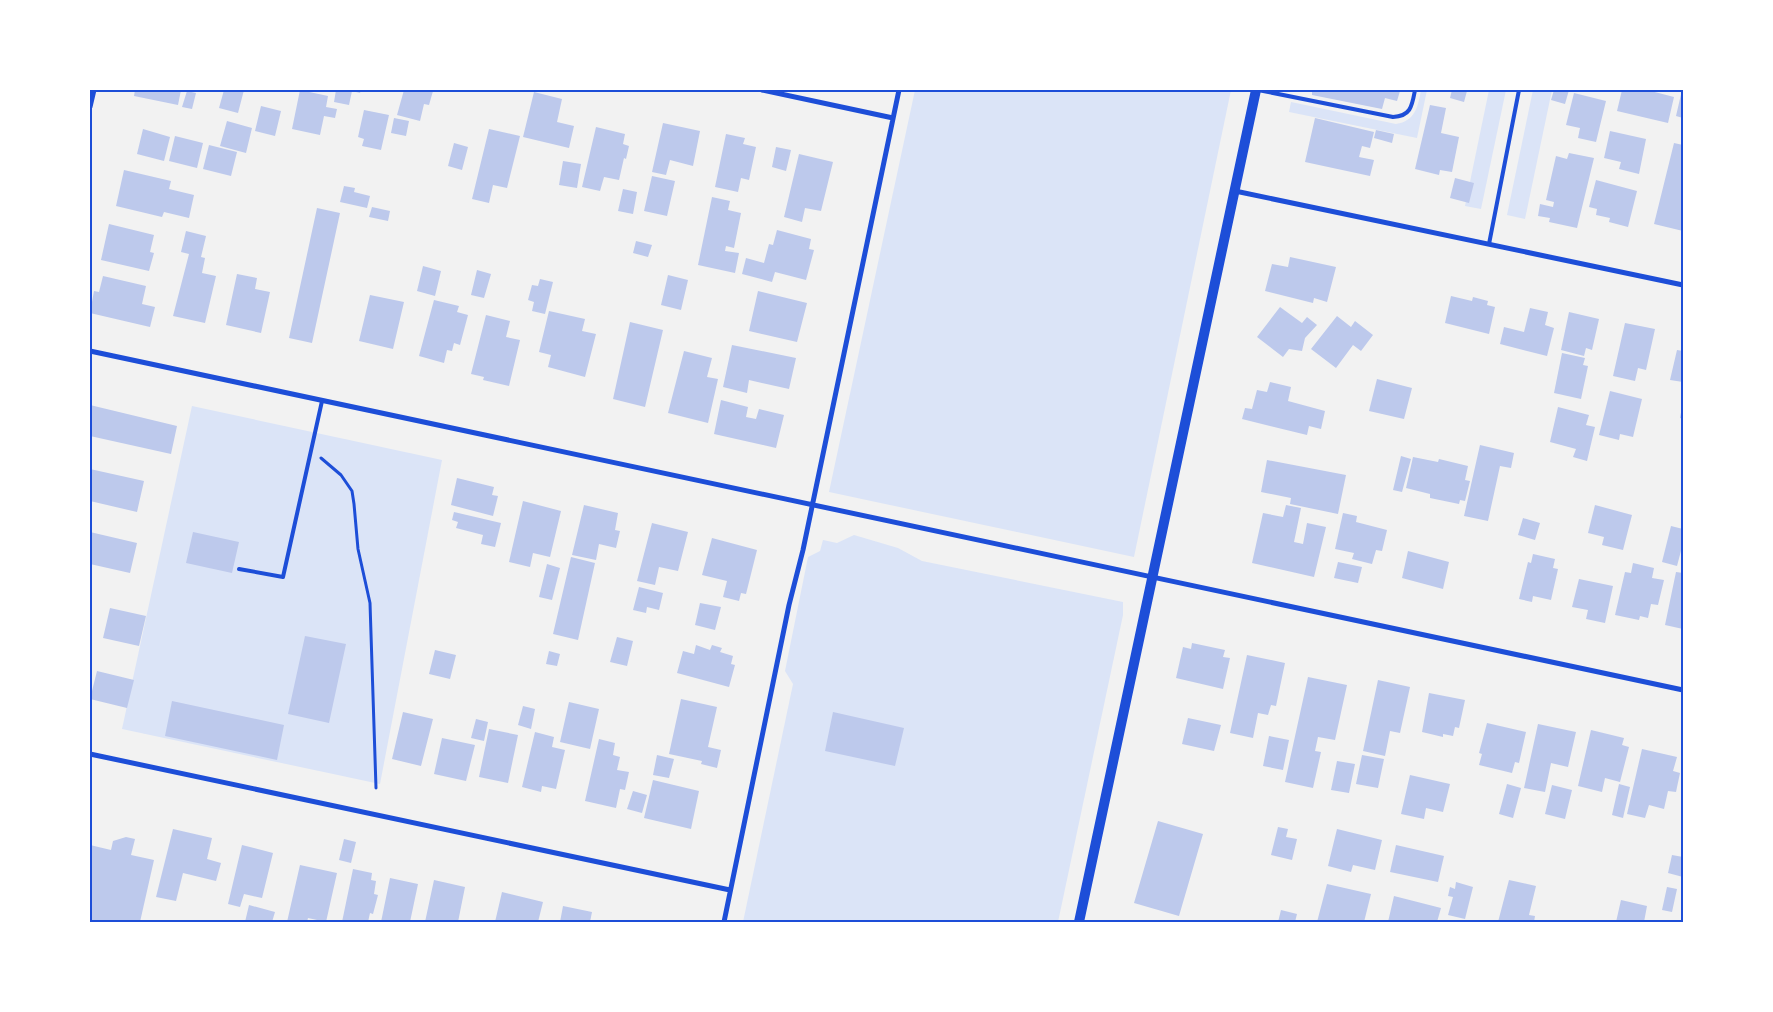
<svg xmlns="http://www.w3.org/2000/svg" width="1773" height="1012" viewBox="0 0 1773 1012" font-family="'Exo 2',sans-serif">
<style>
.green{fill:#dbe4f7}
.building{fill:#bdc9ec}
.lines{fill:none;stroke-linecap:round;stroke-linejoin:round}
.path{stroke:#1d4ed8;stroke-width:3}
.service{stroke:#1d4ed8;stroke-width:4}
.minor{stroke:#1d4ed8;stroke-width:5}
.secondary{stroke:#1d4ed8;stroke-width:10}
.neatline{fill:none;stroke:#1d4ed8;stroke-width:2}
</style>
<rect width="100%" height="100%" fill="#f2f2f2"/>
<path class="green" d="M915,90H1231L1134,557L829,492Z
M1421,90H1427L1417,138L1289,112L1291,102L1396,124C1415,121 1418,107 1421,90Z
M1489,90H1506L1481,209L1465,206Z
M1533,90H1552L1525,219L1507,215Z
M192,406L442,460L380,784L122,729Z
M854,535L898,548L922,561L1123,602V615L1058,922H743L793,684L785,671L808,557L820,551L823,540L837,543Z"/>
<path class="building" d="M135,90H181L178,105L134,96Z
M224,90H244L238,113L219,108Z
M300,90L328,96L326,107L337,109L335,118L324,116L320,135L292,129Z
M336,90H361L360,93L352,91L349,105L334,102Z
M404,90H440L439,92L433,91L429,105L424,104L420,121L397,115Z
M1312,90H1396L1400,91L1397,101L1385,98L1382,109L1312,95Z
M1452,90L1467,91L1464,102L1450,98Z
M1554,90H1569L1565,104L1551,100Z
M1622,90H1647L1674,97L1668,123L1617,111Z
M1682,90H1683V118L1676,116Z
M187,91L196,93L192,109L182,107Z
M534,92L562,99L557,122L574,126L569,148L523,137Z
M1574,93L1606,101L1596,142L1578,138L1580,128L1566,125Z
M1430,105L1446,108L1441,133L1459,137L1452,172L1440,170L1439,175L1415,169Z
M261,106L281,111L275,136L255,131Z
M364,110L389,115L381,150L362,146L364,139L358,137Z
M394,118L409,121L406,136L391,133Z
M1315,118L1374,132L1370,148L1362,146L1359,157L1374,160L1370,176L1305,162Z
M227,121L252,128L246,153L220,146Z
M663,123L700,131L693,166L670,160L666,175L652,172Z
M596,127L625,134L623,144L629,146L626,159L624,158L619,180L604,177L600,191L582,187Z
M143,129L170,137L164,161L137,154Z
M489,129L520,136L507,188L493,185L489,203L472,199Z
M1376,130L1394,134L1392,143L1374,138Z
M1610,131L1646,139L1639,174L1619,169L1621,162L1604,158Z
M726,134L745,138L743,144L756,147L749,180L741,178L738,192L715,187Z
M175,136L203,143L197,168L169,161Z
M454,143L468,147L462,170L448,166Z
M1674,143L1683,145V231L1654,224Z
M209,145L237,152L231,176L203,169Z
M776,147L791,150L786,171L772,167Z
M1569,153L1594,158L1577,228L1549,222L1550,218L1538,216L1540,204L1553,207L1554,202L1546,200L1556,156L1567,159Z
M799,154L833,162L821,211L805,208L802,222L784,217Z
M563,161L581,164L577,188L559,185Z
M124,170L171,181L169,189L194,195L189,218L164,212L162,217L116,206Z
M652,176L675,181L667,216L644,211Z
M1455,178L1474,183L1469,203L1450,198Z
M1596,180L1637,191L1628,227L1609,222L1610,218L1596,215L1597,209L1589,207Z
M344,186L355,188L354,192L370,196L367,208L340,202Z
M623,189L637,192L633,214L618,211Z
M712,197L730,201L728,210L741,213L734,248L726,246L725,251L739,253L735,273L698,265Z
M372,207L390,211L388,221L369,217Z
M317,208L340,213L312,343L289,338Z
M109,224L154,235L150,252L154,253L149,271L101,260Z
M777,230L811,239L809,249L814,250L806,280L775,272L772,282L742,274L746,258L764,263L769,244L773,245Z
M186,231L206,236L201,257L205,258L202,273L216,276L205,323L173,316L189,254L181,252Z
M636,241L652,245L648,257L633,253Z
M1290,257L1336,267L1327,302L1314,298L1313,303L1265,291L1272,264L1288,267Z
M423,266L441,271L435,296L417,291Z
M477,270L491,274L484,298L471,295Z
M237,274L257,278L255,289L270,292L261,333L226,325Z
M668,275L688,280L681,310L661,305Z
M103,276L146,286L142,304L155,307L150,327L90,313L94,291L99,292Z
M540,279L553,282L545,314L532,311L534,302L528,300L532,285L538,286Z
M758,291L807,303L797,342L749,331Z
M370,295L404,302L393,349L359,341Z
M1451,296L1472,301L1473,297L1488,301L1487,305L1495,307L1489,334L1445,323Z
M434,300L459,306L457,312L468,315L460,345L454,343L452,351L447,350L444,363L419,356Z
M1280,307L1302,323L1307,317L1317,325L1305,338L1302,351L1289,349L1283,357L1257,337Z
M1530,308L1548,312L1545,325L1554,328L1547,356L1500,344L1504,327L1524,332Z
M549,311L585,319L582,331L596,334L585,377L548,367L551,355L539,352Z
M1569,312L1599,319L1592,350L1586,348L1584,356L1561,350Z
M486,315L510,321L506,337L520,340L509,386L483,380L484,377L471,374Z
M1337,316L1351,327L1355,321L1373,335L1361,351L1353,345L1336,368L1311,349Z
M630,322L663,330L645,407L613,399Z
M1625,323L1655,329L1646,370L1638,368L1635,381L1613,376Z
M732,345L796,358L789,389L749,380L747,393L723,387Z
M1677,350L1683,351V382L1670,380Z
M684,351L712,358L707,377L718,379L708,423L668,413Z
M1562,353L1585,358L1583,365L1588,366L1581,399L1554,393Z
M1377,379L1412,388L1404,419L1369,411Z
M1270,382L1291,387L1288,401L1325,411L1321,429L1309,426L1307,435L1242,419L1245,408L1252,409L1257,390L1267,392Z
M1610,391L1642,399L1633,437L1620,434L1619,440L1599,435Z
M721,400L748,407L746,417L756,419L759,409L784,415L776,448L714,434Z
M90,405L177,426L171,454L90,436Z
M1558,407L1589,415L1586,425L1595,427L1587,461L1573,457L1576,449L1550,442Z
M1682,407H1683V419L1680,418Z
M1480,445L1514,453L1511,468L1500,466L1488,521L1464,516Z
M1401,456L1411,459L1402,492L1393,490Z
M1413,457L1438,462L1439,459L1468,466L1465,480L1470,481L1465,501L1460,500L1459,504L1430,498V494L1406,488Z
M1267,460L1346,475L1338,514L1290,504L1291,498L1261,492Z
M90,469L144,481L137,512L90,501Z
M457,478L494,487L492,495L498,496L493,516L451,505Z
M523,501L561,511L550,557L533,553L530,567L509,562Z
M584,505L618,513L615,530L620,531L616,548L599,544L596,560L572,555Z
M1286,505L1301,508L1294,542L1303,544L1307,523L1326,527L1314,577L1252,563L1263,513L1283,517Z
M1595,505L1632,515L1623,550L1602,545L1604,537L1588,533Z
M454,512L501,523L495,547L481,544L483,535L456,528L458,522L452,520Z
M1343,513L1357,516L1356,522L1387,530L1382,551L1376,550L1372,564L1352,559L1354,553L1335,549Z
M1523,518L1540,523L1535,540L1518,535Z
M652,523L688,532L678,571L659,567L655,585L637,581Z
M1671,526L1683,529V547H1682L1677,566L1662,562Z
M90,532L137,543L130,573L90,564Z
M193,532L239,542L232,573L186,563Z
M712,538L757,550L746,594L741,593L739,601L723,597L727,581L702,575Z
M1408,551L1449,562L1443,589L1402,578Z
M1533,554L1555,559L1553,568L1558,569L1551,600L1533,596L1532,602L1519,599L1528,562L1531,563Z
M571,557L595,563L578,640L553,634Z
M1338,562L1362,567L1358,583L1334,578Z
M1633,563L1654,568L1652,578L1664,580L1658,605L1651,604L1648,618L1640,616L1639,620L1615,615L1625,572L1631,573Z
M547,564L560,568L552,600L539,597Z
M1676,572L1683,573V629L1665,625Z
M1579,579L1613,586L1605,623L1586,619L1588,610L1572,607Z
M639,587L663,593L659,610L647,607L646,613L633,610Z
M700,603L721,607L715,630L695,625Z
M110,608L146,616L139,646L103,638Z
M305,636L346,644L329,723L288,714Z
M617,637L633,641L627,666L610,662Z
M1192,643L1225,650L1223,657L1230,658L1223,689L1176,678L1183,647L1191,649Z
M696,645L710,650L712,645L722,648L720,652L733,656L731,664L735,665L729,687L677,673L683,651L694,654Z
M435,650L456,655L450,679L429,674Z
M549,651L560,654L557,666L546,664Z
M1247,655L1285,663L1276,706L1271,705L1268,715L1258,713L1253,738L1230,733Z
M97,671L134,680L127,708L90,699Z
M1308,677L1347,685L1335,740L1318,737L1315,751L1321,752L1313,788L1285,782Z
M1378,680L1410,687L1400,733L1390,731L1385,756L1363,751Z
M1429,693L1465,700L1459,728L1455,727L1453,736L1443,734V737L1422,732Z
M681,699L717,707L708,747L721,750L717,768L701,764L702,761L669,754Z
M172,701L284,725L277,760L165,736Z
M569,702L599,709L590,749L560,742Z
M523,706L535,709L531,729L518,725Z
M403,712L433,719L421,766L392,759Z
M833,712L904,728L895,766L825,751Z
M1188,718L1221,725L1214,751L1182,744Z
M476,719L488,722L484,741L471,738Z
M1487,723L1526,732L1519,763L1515,762L1512,773L1479,765L1482,754L1479,753Z
M1538,724L1576,732L1568,767L1551,763L1545,792L1524,788Z
M489,729L518,735L508,783L479,777Z
M1591,730L1624,738L1622,745L1629,747L1620,782L1605,778L1602,792L1578,786Z
M535,732L554,737L552,747L565,750L556,789L542,786L541,792L522,787Z
M1269,736L1289,740L1283,770L1263,766Z
M442,738L475,745L466,781L434,774Z
M599,739L615,743L613,755L620,757L617,770L629,772L625,790L620,789L616,808L585,801Z
M1642,749L1677,757L1673,771L1680,773L1676,792L1668,791L1664,809L1649,805L1645,818L1627,814Z
M657,755L674,759L669,778L653,775Z
M1362,755L1384,759L1378,788L1356,784Z
M1337,761L1355,764L1349,793L1331,790Z
M1410,775L1450,784L1443,812L1426,808L1424,819L1401,814Z
M653,780L699,791L691,829L644,818Z
M1507,784L1521,788L1513,818L1499,814Z
M1619,784L1630,787L1623,818L1612,815Z
M1552,785L1572,790L1565,819L1545,814Z
M633,791L647,795L642,813L627,809Z
M1158,821L1203,834L1179,916L1134,903Z
M1278,827L1288,829L1286,837L1297,839L1292,860L1271,855Z
M173,829L212,838L207,859L221,863L216,881L183,873L176,901L156,897Z
M1337,829L1382,840L1375,870L1353,865L1351,872L1328,866Z
M126,837L135,839L131,855L154,860L140,922H90V845L111,850L113,841Z
M344,839L356,842L351,863L339,860Z
M242,845L273,853L262,898L244,894L240,907L228,904Z
M1396,845L1444,856L1438,882L1390,872Z
M1672,855L1683,857V877L1668,873Z
M300,865L337,873L326,922L308,918L307,922H287Z
M353,869L372,873L371,880L376,881L374,894L378,895L373,914L370,913L368,922H342Z
M390,878L418,884L410,922H381Z
M434,880L465,887L458,922H425Z
M1509,880L1536,886L1529,915L1535,916L1534,922H1498Z
M1456,882L1473,887L1465,919L1448,915L1453,897L1448,896L1450,887L1455,889Z
M1327,884L1371,894L1364,922L1354,921V922H1317Z
M1667,887L1677,889L1672,912L1662,910Z
M502,892L543,902L538,922H495Z
M1394,896L1441,908L1437,922H1388Z
M1621,900L1647,906L1644,922H1616Z
M249,905L275,912L272,922H245Z
M563,906L592,912L590,922H560Z
M1281,910L1297,914L1295,922H1278Z"/>
<g class="lines">
<path class="path" d="M321,458L341,475L352,491L354,504L358,549L370,603L376,788"/>
<path class="service" d="M1258,90L1393,117C1411,116 1412,106 1415,90
M1489,244L1519,90
M239,569L283,577L322,401"/>
<path class="minor" d="M762,90L893,118
M90,107L94,90
M1235,191L1683,285
M90,351L1683,690
M90,754L730,890
M724,922L789,605L803,550L899,90"/>
<path class="secondary" d="M1079,922L1256,90"/>
</g>
<rect width="1773" height="1012" fill="none" stroke="#ffffff" stroke-width="182"/>
<rect x="91" y="91" width="1591" height="830" class="neatline"/>
</svg>
